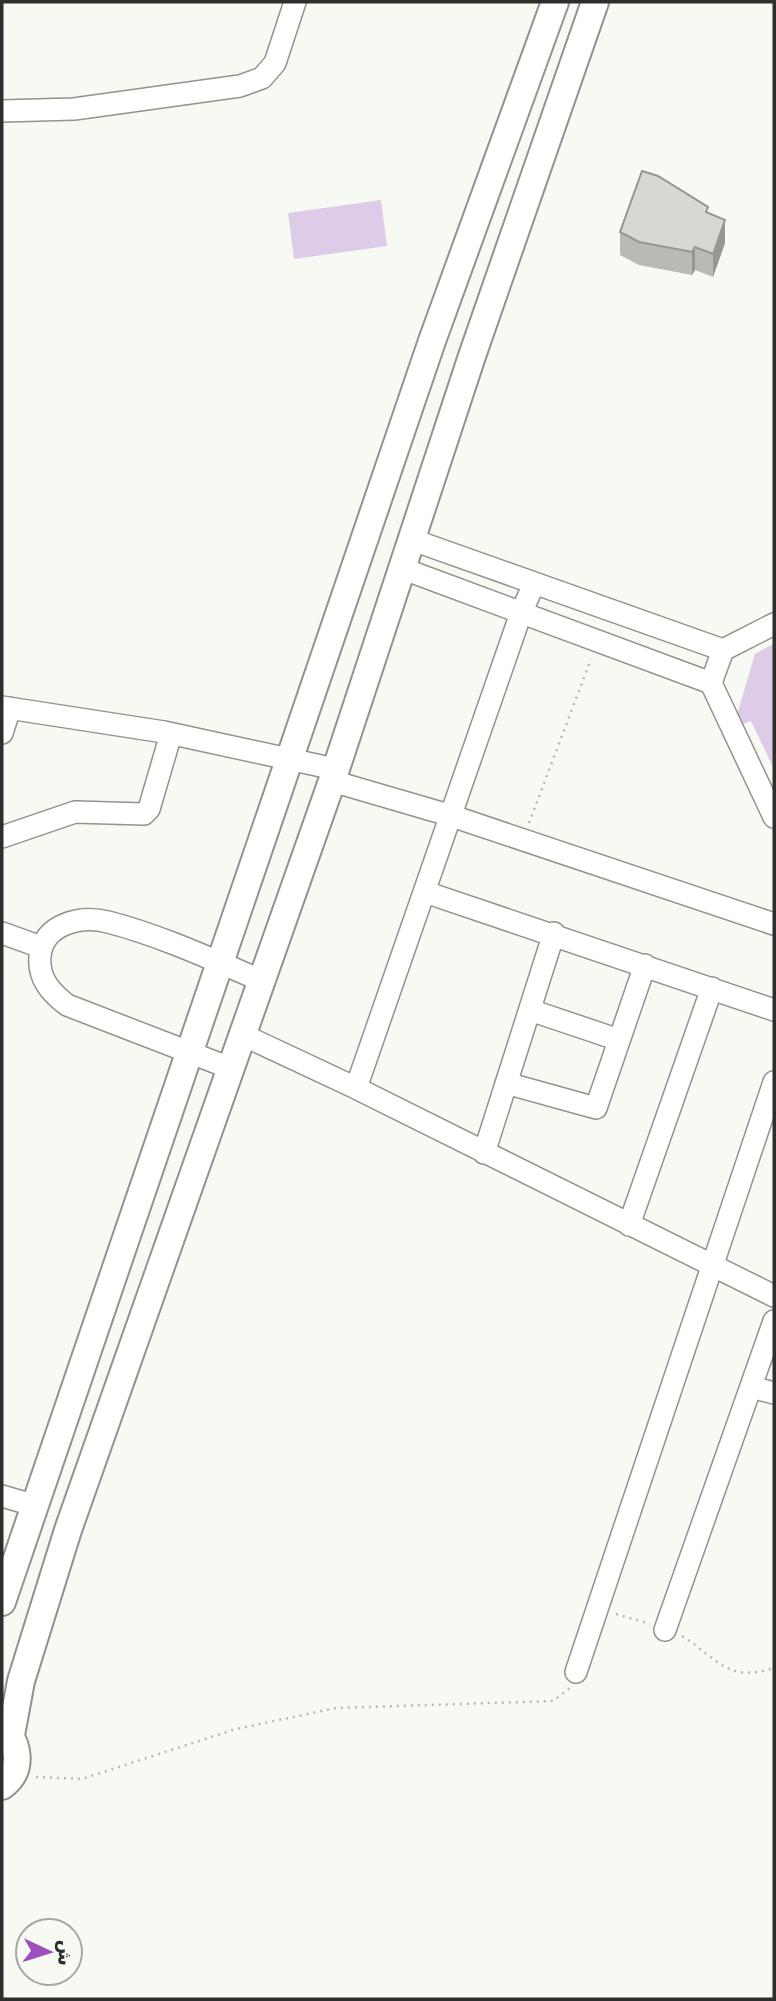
<svg xmlns="http://www.w3.org/2000/svg" width="776" height="2001" viewBox="0 0 776 2001" font-family="'DejaVu Sans',Cairo,sans-serif">
<style>
.green{fill:#ddcbe7}
.lines{fill:none;stroke-linecap:round;stroke-linejoin:round}
.minor-casing{stroke:#91938d;stroke-width:24}
.major-casing{stroke:#91938d;stroke-width:30}
.path{stroke:#b6b8b3;stroke-width:2.5;stroke-dasharray:2 5;stroke-linecap:butt}
.minor{stroke:#fff;stroke-width:21}
.major{stroke:#fff;stroke-width:26}
.wall{fill:#b8bab5}
.shaded-wall{fill:#969793}
.building{fill:#d6d8d2;stroke:#969793;stroke-width:2}
</style>
<rect width="100%" height="100%" fill="#f7f9f3"/>
<path class="green" d="M381,200L387,246L294,259L288,213Z
M773,644L774,646V769L751,721L739,725L736,718L755,654Z"/>
<g class="lines">
<g class="minor-casing">
<path id="minor" d="M2,111L74,109L240,86L262,78L275,63L295,2
M410,539L723,650
M401,568L711,683
M774,624L723,650L711,683L774,817
M2,707L164,732L335,769
M2,733L10,708
M332,781L452,816L774,924
M2,837L75,812L144,814L149,809L171,734
M425,892L774,1010
M2,933L41,947
M530,1010L619,1040
M243,1035L356,1088L774,1296
M230,1068L67,1005C50,992 38,978 40,956C43,924 81,915 108,922C159,935 211,959 260,980
M506,1083L596,1108L645,965
M356,1088L521,613L534,584
M484,1153L554,933
M629,1225L712,988
M751,1387L774,1393
M2,1496L33,1505
M665,1630L774,1321
M576,1672L774,1082"/>
</g>
<g class="major-casing">
<path id="major" d="M2,1602L432,341L555,2
M2,1726C19,1743 24,1770 2,1786
M11,1735L21,1681L68,1530L332,781L472,356L595,2"/>
</g>
<path class="path" d="M529,823L591,659
M616,1614L650,1624
M682,1636C719,1659 726,1683 774,1668
M36,1777L82,1779L236,1729L336,1708L553,1701L570,1688"/>
<use href="#minor" class="minor"/>
<use href="#major" class="major"/>
</g>
<path class="wall" d="M708,212L725,243L713,277L695,270L692,275L639,265L620,255V232Z"/>
<path class="shaded-wall" d="M725,220V243L713,277V254Z
M695,247V270L692,275V252Z"/>
<path class="building" d="M642,171L658,176L708,207L706,212L725,220L713,254L695,247L692,252L639,242L620,232Z"/>
<rect width="776" height="2001" fill="none" stroke="#2e2f2d" stroke-width="7"/>
<g transform="translate(49 1952) rotate(94)"><circle r="33" fill="#f7f9f3" stroke="#a7a8a4" stroke-width="2"/>
<path d="M0-5L12 26L0 18L-12 26Z" fill="#9d4fc0"/>
<text y="-10" font-size="19" font-weight="bold" text-anchor="middle" fill="#2e2f2d">ش</text>
</g>
</svg>
